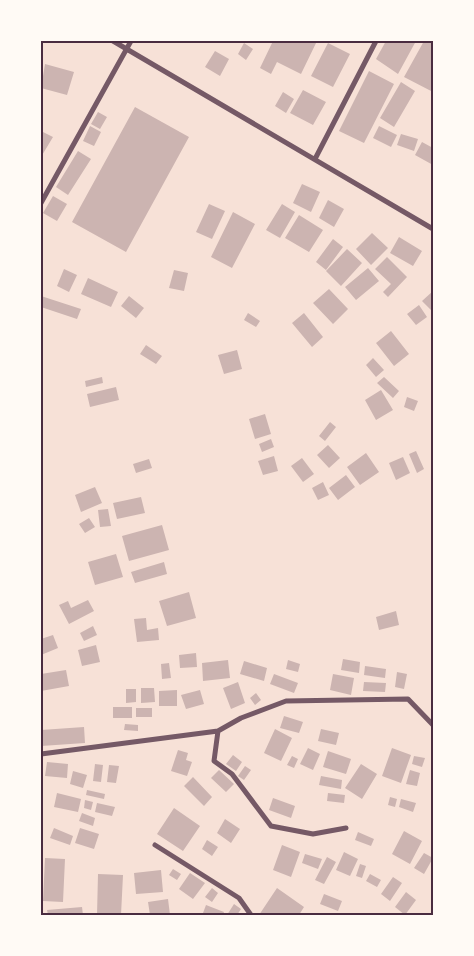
<svg xmlns="http://www.w3.org/2000/svg" width="474" height="956" viewBox="0 0 474 956" font-family="'Crimson Pro',serif">
<style>
.building{fill:#ccb4b1}
.lines{fill:none;stroke-linecap:round;stroke-linejoin:round}
.minor{stroke:#755966;stroke-width:5}
.neatline{fill:none;stroke:#4a2c40;stroke-width:2}
</style>
<rect width="100%" height="100%" fill="#f7e1d7"/>
<path class="building" d="M273,41L279,43L280,41H317L301,74L277,62L271,74L260,68Z
M386,41H416L398,74L376,59Z
M424,41H433V92L404,77Z
M244,43L253,49L246,60L238,54Z
M328,43L350,54L333,87L311,76Z
M215,51L229,59L220,76L205,67Z
M45,64L74,72L67,95L41,88Z
M369,71L394,84L364,143L339,131Z
M401,82L415,91L394,127L380,118Z
M303,90L326,102L313,125L290,113Z
M283,92L294,99L286,113L275,106Z
M135,107L189,137L126,252L72,222Z
M98,112L107,117L100,129L91,124Z
M90,126L101,132L94,146L83,141Z
M379,126L397,135L391,147L373,138Z
M41,131L53,137L41,157Z
M401,134L418,139L414,151L397,145Z
M422,142L433,148V165L415,155Z
M78,151L91,159L68,195L56,187Z
M302,184L320,192L311,212L293,203Z
M53,196L67,204L57,221L43,213Z
M328,200L344,209L334,227L319,218Z
M209,204L225,211L212,239L196,232Z
M282,204L295,212L280,238L266,230Z
M233,212L255,224L232,268L211,257Z
M299,215L323,230L309,252L285,238Z
M372,233L388,248L371,265L356,249Z
M399,237L422,251L413,266L390,253Z
M333,239L343,247L326,270L316,262Z
M347,249L362,263L341,286L326,271Z
M387,257L407,277L388,297L383,292L391,284L375,269Z
M368,268L379,281L356,300L345,287Z
M64,269L77,275L69,292L57,286Z
M174,270L188,273L184,291L169,288Z
M88,278L118,292L111,307L81,294Z
M329,289L348,309L333,324L313,303Z
M433,291V312L422,301Z
M41,296L81,309L77,319L41,307Z
M129,296L144,308L136,318L121,306Z
M419,305L427,317L416,325L407,314Z
M248,313L260,321L256,327L244,320Z
M304,313L323,337L312,347L292,323Z
M391,331L409,354L394,366L376,343Z
M146,345L162,356L156,364L140,354Z
M237,350L242,369L224,374L218,355Z
M373,358L384,370L376,377L366,365Z
M102,377L103,383L86,387L85,381Z
M384,377L399,391L393,398L377,383Z
M116,387L119,400L90,407L87,394Z
M381,390L393,410L376,420L365,400Z
M407,397L418,401L414,411L404,407Z
M265,414L271,434L255,439L249,419Z
M330,422L336,427L325,441L319,436Z
M271,439L274,447L262,452L259,444Z
M328,445L340,458L329,468L317,455Z
M416,451L424,469L417,473L409,454Z
M366,453L379,472L360,485L347,467Z
M274,456L278,471L263,475L258,461Z
M403,457L410,473L396,480L389,463Z
M302,458L314,474L303,482L291,466Z
M149,459L152,468L136,473L133,464Z
M346,475L355,487L338,500L329,488Z
M323,482L329,495L318,500L312,488Z
M95,487L102,503L81,512L75,495Z
M141,497L145,513L117,519L113,503Z
M108,509L111,526L100,527L98,510Z
M89,518L95,527L85,533L79,524Z
M162,525L169,550L129,561L122,536Z
M116,554L123,577L95,585L88,562Z
M164,562L167,574L135,583L131,572Z
M189,592L196,618L167,626L159,601Z
M88,600L94,611L69,624L59,605L68,601L71,608Z
M396,611L399,625L379,630L376,617Z
M146,618L147,630L158,628L159,640L137,642L134,619Z
M93,626L97,635L84,641L80,633Z
M53,635L58,648L41,655V639Z
M96,645L100,662L82,666L78,650Z
M196,653L197,667L180,668L179,655Z
M343,659L360,662L359,673L341,670Z
M228,660L230,678L203,681L202,663Z
M288,660L300,664L298,672L286,669Z
M244,661L267,668L264,681L240,674Z
M169,663L171,678L162,679L161,664Z
M365,666L386,669L385,678L364,675Z
M66,670L69,686L41,691V674Z
M397,672L407,674L404,689L395,687Z
M274,674L298,683L294,693L270,684Z
M333,674L354,678L351,695L330,690Z
M238,682L245,703L231,709L223,688Z
M364,682L386,683L385,692L363,691Z
M141,688H154L155,702L141,703Z
M126,689H136V702L126,703Z
M177,690V706H159V691Z
M200,690L204,704L186,709L181,695Z
M256,693L261,700L255,705L250,698Z
M113,707H132V718H113Z
M136,708H152V717H136Z
M284,716L303,722L299,733L280,728Z
M125,724L138,725V731L124,730Z
M84,727L85,743L41,746V730Z
M275,729L292,738L281,761L264,753Z
M321,729L339,733L336,745L318,741Z
M308,748L320,754L313,770L300,764Z
M392,748L411,755L401,783L382,776Z
M178,750L188,753L186,760L192,762L187,776L171,771Z
M328,751L351,759L346,774L323,767Z
M233,755L242,762L236,771L226,764Z
M292,756L298,759L294,768L287,765Z
M414,756L425,758L422,767L412,764Z
M47,762L68,764L67,778L45,776Z
M95,764L103,765L101,782L93,781Z
M361,764L377,774L362,799L345,788Z
M109,765L119,766L116,783L107,782Z
M245,766L251,770L244,780L238,776Z
M219,770L234,784L226,792L211,778Z
M410,770L420,773L417,786L406,784Z
M73,771L87,775L83,788L70,784Z
M321,776L342,780L341,789L319,785Z
M193,777L212,797L204,806L184,786Z
M87,790L105,794L104,799L86,795Z
M57,793L81,799L78,812L54,807Z
M328,793L345,795L344,803L327,801Z
M390,797L397,799L395,807L388,805Z
M273,798L295,806L291,818L269,810Z
M401,799L416,803L413,812L399,807Z
M85,800L93,802L91,810L84,808Z
M97,803L115,807L112,816L95,812Z
M174,808L200,826L183,851L157,834Z
M82,813L95,818L93,826L79,821Z
M225,819L240,829L231,843L217,833Z
M54,828L73,836L70,845L50,838Z
M80,828L99,834L94,849L75,843Z
M404,831L422,841L410,864L392,854Z
M358,832L374,839L371,846L355,840Z
M207,840L218,847L212,856L202,849Z
M282,845L300,852L291,877L273,870Z
M344,852L358,859L350,876L336,870Z
M424,853L433,858L424,874L414,868Z
M305,854L322,859L318,869L302,863Z
M327,857L336,862L324,884L315,880Z
M45,858L65,859L63,902L43,901Z
M360,864L366,866L362,878L356,876Z
M173,869L181,874L177,880L169,875Z
M161,870L163,892L136,894L134,873Z
M190,873L205,883L193,899L179,889Z
M98,874L123,875L121,915H97Z
M370,874L381,880L377,887L366,881Z
M393,877L402,883L390,901L381,894Z
M212,888L218,893L212,902L205,897Z
M277,888L304,907L299,915H259Z
M406,892L416,900L405,915L395,907Z
M324,894L342,901L338,911L320,904Z
M168,899L170,915H150L148,902Z
M234,904L241,909L237,915H227Z
M206,905L224,912L223,915L203,913Z
M82,907L83,915H48L47,910Z"/>
<g class="lines">
<path class="minor" d="M113,41L433,229
M315,159L376,41
M41,203L131,41
M218,731L214,761L232,774L271,826L313,834L346,828
M41,754L218,731L241,718L286,701L408,699L433,725
M155,845L239,898L251,915"/>
</g>
<rect width="474" height="956" fill="none" stroke="#fffaf5" stroke-width="85"/>
<rect x="42" y="42" width="390" height="872" class="neatline"/>
</svg>
